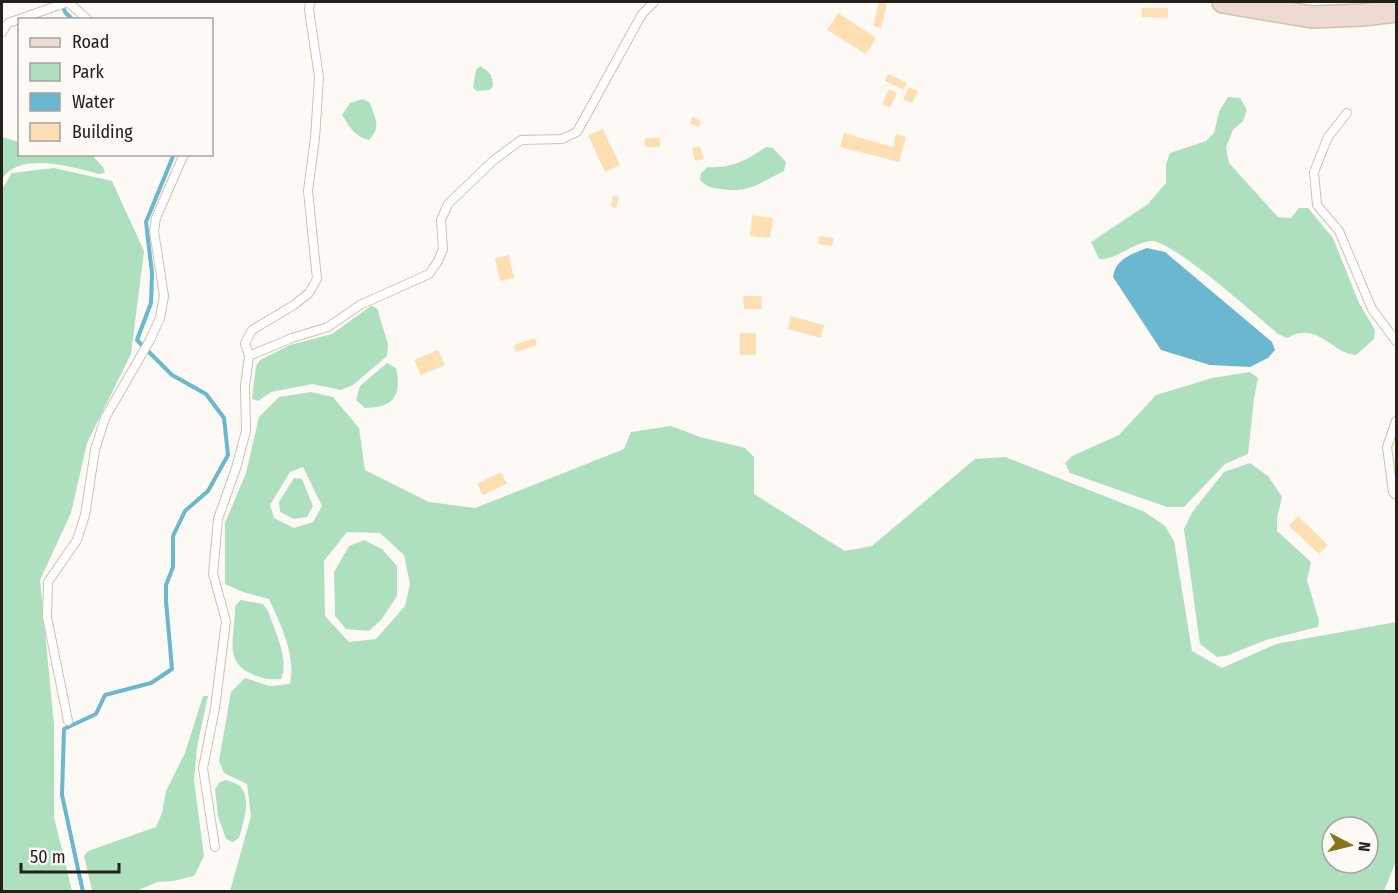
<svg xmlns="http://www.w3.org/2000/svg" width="1398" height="893" viewBox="0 0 1398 893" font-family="'Fira Sans Condensed',sans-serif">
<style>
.green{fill:#aee0bf;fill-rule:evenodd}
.water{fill:#6ab7cf}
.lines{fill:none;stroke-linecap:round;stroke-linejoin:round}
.stream{stroke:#6ab7cf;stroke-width:4}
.building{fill:#fedfb3}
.service-casing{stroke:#d0c2ae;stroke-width:10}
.secondary-casing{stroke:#d0c2ae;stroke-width:24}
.service{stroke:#fff;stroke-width:8}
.secondary{stroke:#eedbd2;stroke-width:21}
</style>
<rect width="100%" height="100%" fill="#fdfaf6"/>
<path class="green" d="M480,66C489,71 493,75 493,86L490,90L477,91L473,88L476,70Z
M1228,97L1240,98L1247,110L1243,121L1233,130L1226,147L1229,163L1278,217L1291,218L1299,208H1308L1333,238L1359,303L1375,330L1374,339L1356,355C1336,354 1322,330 1301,333C1297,333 1291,336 1287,338L1278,334C1258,317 1171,239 1151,241C1132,243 1117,260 1099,259L1091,242L1148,204L1166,183V164L1170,153L1206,141L1214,133L1219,112Z
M363,99L370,103C375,119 382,126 369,140C355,137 349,126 342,115L350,103Z
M2,137L19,142L20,154L92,155L103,167L105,173L99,174C72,167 20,151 2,179Z
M766,147L773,148L786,162L784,171C761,182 748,194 721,189C711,188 707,187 700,180L701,173L708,167C732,169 747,160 766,147Z
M54,168L112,181L144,251L131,354L87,443L71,513L40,580L54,725V817L72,891H2V189L12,173Z
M371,306L377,308L388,344L387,356L353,385L341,390L312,384L271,392L258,401L252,399L256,366L260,360L290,345L332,334Z
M387,363L396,368C402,395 394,408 365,408L356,400L360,386Z
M1250,372L1258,378L1254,399L1248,454L1225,464L1184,507H1167L1070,473L1065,463L1072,456L1119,435L1156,395L1212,378Z
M311,392L333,397L359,428L365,470L429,502L475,508L624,449L631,432L671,426L700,437L745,448L754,457V494L845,551L872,546L975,459L1005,457L1145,512L1165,526L1174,541L1192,651L1222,668L1276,644L1396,622V861L1384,891H230L251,816L247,784L224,773L219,761L231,692L245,678L270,686L290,684C296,655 281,625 269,599L243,592L225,584V523L246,473L259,417L279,397ZM303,467L322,506L313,522L294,528L274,518L270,505L290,472ZM347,532L380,533L404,555L410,584L405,606L376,639L349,642L325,616L324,561ZM1332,827H1368V863H1332Z
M1250,463L1268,476L1282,497L1277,518V531L1311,562L1307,580L1319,621L1318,627L1266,640L1226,656L1217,657L1200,644L1184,529L1193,511L1224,472Z
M294,478L302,479L313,506L307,517L294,519L280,512L279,502Z
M364,540L382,549L397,566V596L381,620L369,631L346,629L335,616L334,572L349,546Z
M241,600L263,604L268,611C274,629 290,661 281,679C270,680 264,679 254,675C221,662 236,635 235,606Z
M203,696H208L197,747L194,781L204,856L194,876L173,881L157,882L137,891H92L84,856L88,851L156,827L162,813L166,791L185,753Z
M226,780C231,782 236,783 240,786C252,798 243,824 239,838L233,842L226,839L218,816L215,789L220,782Z"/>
<path class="water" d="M1147,248L1165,252L1272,342L1275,350L1268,358L1250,367L1210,365L1161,350L1113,277C1115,259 1132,254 1147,248Z"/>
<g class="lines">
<path class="stream" d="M62,3L65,12L73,20
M83,892L62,795L64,729L96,714L105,695L151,683L172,669L166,601V585L173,567V536L185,511L208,491L228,455L224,418L206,394L172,375L137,340L151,303L152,273L146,222L174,154"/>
</g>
<path class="building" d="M879,2L887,4L881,28L873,26Z
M1142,8H1168V18L1142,17Z
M838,13L876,38L866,54L827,30Z
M888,74L907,83L904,90L885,81Z
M909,87L918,91L912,103L903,99Z
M889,89L897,93L890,108L882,104Z
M692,117L701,121L698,127L690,123Z
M603,129L620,165L605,172L588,135Z
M844,133L893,147L896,134L906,137L899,162L840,147Z
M645,138H660V147H645Z
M700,146L704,159L695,161L692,148Z
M613,196L619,197L616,208L611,207Z
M752,215L773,218L770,238L750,236Z
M819,236L834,238L832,246L818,244Z
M509,255L514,278L500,281L495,258Z
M743,296H761L762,309H744Z
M791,316L824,325L821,338L788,329Z
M740,333H756V355H740Z
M535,338L537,345L516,352L514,345Z
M438,350L445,365L421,375L414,360Z
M501,472L507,484L483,495L477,484Z
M1298,516L1328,545L1319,554L1289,526Z"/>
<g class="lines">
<g class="service-casing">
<path id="service" d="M68,2L88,20
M2,32L8,23L68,2
M1347,113L1328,137L1314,172L1317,205L1339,231L1372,309L1396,341
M249,356L292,338L328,327L360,305L429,274L438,261L443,249L441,220L448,204L494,160L521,140L562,139L577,132L642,14L654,2
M1396,421L1387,447L1393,492L1396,495
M68,721L47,617L48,582L77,540L85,515L95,450L105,418L150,340L160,318L164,296L154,231L156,218L184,154
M215,847L203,768L215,708L226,621L213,574L218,519L236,468L246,431L245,386L249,356L245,343L252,330L294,305L309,293L317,279L308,191L315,138L319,77L309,10L310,2"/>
</g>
<g class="secondary-casing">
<path id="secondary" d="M1223,2L1312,17L1363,15L1396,11"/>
</g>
<use href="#service" class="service"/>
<use href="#secondary" class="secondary"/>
</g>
<rect width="1398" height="893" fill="none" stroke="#252019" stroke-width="6"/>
<rect x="18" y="18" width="195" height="138" fill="#fdfaf6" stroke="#a7a39e" stroke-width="1.5"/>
<rect x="30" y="38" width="30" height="9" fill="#eedbd2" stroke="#a7a39e" stroke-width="1.5"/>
<text x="72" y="48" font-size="18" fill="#252019">Road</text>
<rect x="30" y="63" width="30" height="18" fill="#aee0bf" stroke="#a7a39e" stroke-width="1.5"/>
<text x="72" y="78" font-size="18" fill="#252019">Park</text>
<rect x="30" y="93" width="30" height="18" fill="#6ab7cf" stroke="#a7a39e" stroke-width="1.5"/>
<text x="72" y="108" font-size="18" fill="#252019">Water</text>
<rect x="30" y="123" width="30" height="18" fill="#fedfb3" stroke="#a7a39e" stroke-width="1.5"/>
<text x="72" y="138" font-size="18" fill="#252019">Building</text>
<g transform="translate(1350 845) rotate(97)"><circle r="28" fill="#fdfaf6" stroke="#a7a39e" stroke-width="1.5"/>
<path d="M0-4.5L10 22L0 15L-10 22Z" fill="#8a7417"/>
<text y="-9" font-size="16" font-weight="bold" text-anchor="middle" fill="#252019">N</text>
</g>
<path d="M21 863v9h98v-9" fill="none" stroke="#252019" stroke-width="3"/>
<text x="30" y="863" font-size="18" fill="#252019" stroke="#fdfaf6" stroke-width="4.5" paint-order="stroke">50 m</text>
</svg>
